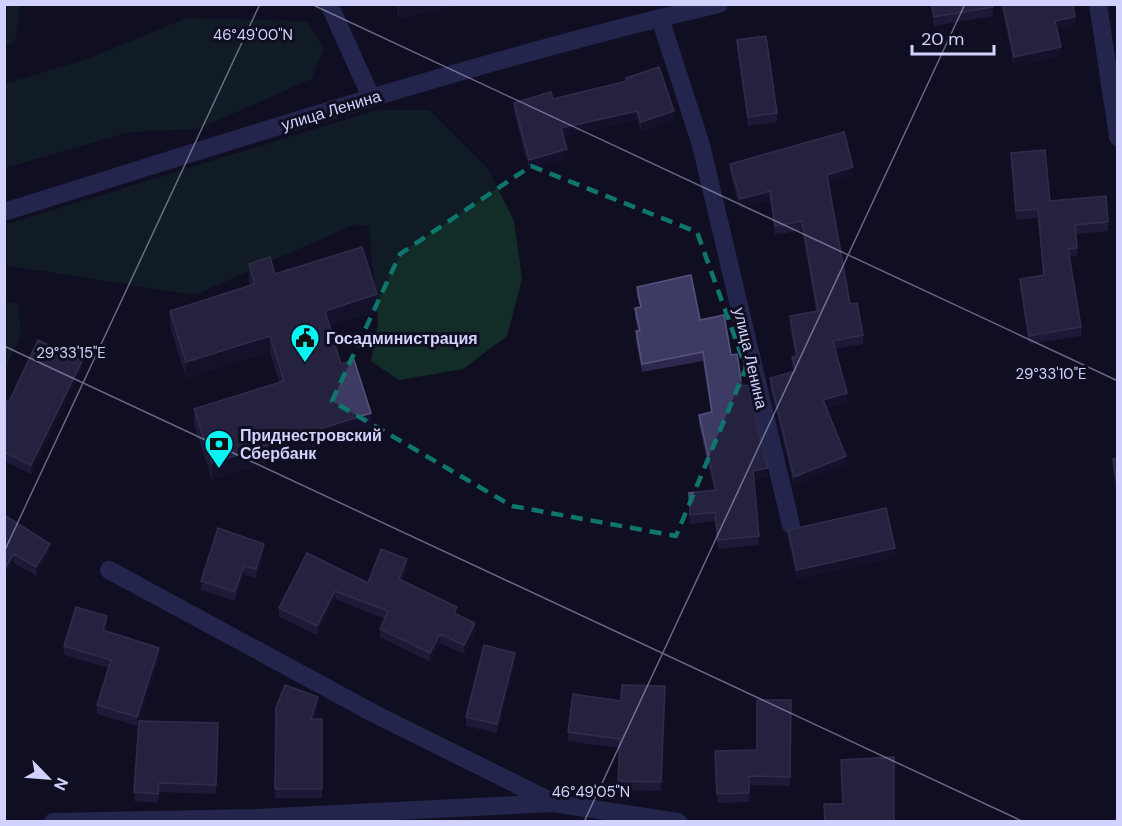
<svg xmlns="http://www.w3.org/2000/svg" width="1122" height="826" viewBox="0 0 1122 826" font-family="'DM Sans',sans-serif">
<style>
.green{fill:#122c28}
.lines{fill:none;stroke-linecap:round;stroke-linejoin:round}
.minor{stroke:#3b4080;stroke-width:18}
.wall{fill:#2c2850}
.shaded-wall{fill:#191636}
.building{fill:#3d3a63;stroke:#55527b;stroke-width:1.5}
.marked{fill:none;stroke:#0f766e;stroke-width:4.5;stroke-dasharray:12 8;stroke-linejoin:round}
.ticks{fill:none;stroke:#d2d2fe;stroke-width:1.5;stroke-opacity:0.45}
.labels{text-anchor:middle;stroke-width:6;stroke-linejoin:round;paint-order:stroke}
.street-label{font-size:16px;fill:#d2d2fe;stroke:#100f22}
.poi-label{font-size:16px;font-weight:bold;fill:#d2d2fe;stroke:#100f22;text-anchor:start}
.ticks-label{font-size:15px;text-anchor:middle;fill:#d2d2fe;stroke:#100f22;stroke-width:6;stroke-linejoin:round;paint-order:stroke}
</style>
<rect width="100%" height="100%" fill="#100f22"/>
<path class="green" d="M5,4L20,5L15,42L5,46Z
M187,18L307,21L324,49L311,79L198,129L130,132L5,168V84L90,58Z
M377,110H429L488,169L514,221L522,279L507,336L463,369L399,380L371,361L378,323L369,226L353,225L195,295L10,266L5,262L4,225Z
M5,302L18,304L21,335L5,370Z"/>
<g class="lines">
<path class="minor" d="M329,4L371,97
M1098,4L1118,137
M660,18L701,145L791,525
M4,212C241,138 478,60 719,4
M109,570L373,713L552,802
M53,822L256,818L553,803L678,822"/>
</g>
<path class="wall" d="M396,4H463L399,19Z
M931,4H992L993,16L934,26Z
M1001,4H1073L1075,25L1057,29L1061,56L1014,66Z
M737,40L777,113V122L748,126L737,49Z
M626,78L674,120L641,131L637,120L563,136L567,158L529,168L514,112V103L553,99L626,81Z
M1011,153L1050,201L1108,222V231L1076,234L1077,256L1070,257L1081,327V336L1029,344L1020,288V279L1043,276L1038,218L1016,220Z
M730,164L853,176L829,183L850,304L863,335V344L835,349L847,402L827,408L846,465L794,485L770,387V378L794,371L792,366V357L795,356L790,325V316L816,311L802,230L775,235L770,200L740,208L730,173Z
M249,264L275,274L377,311L329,326L341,364L371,429L212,480L194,425V409L279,382L270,352L186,378L170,327V311L250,285L249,280Z
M637,287L700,320L731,355L742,386L768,476L754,480L759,545L718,549L715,521L690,524L689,493L714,490L699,424V415L711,413L703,361L642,372L636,340V331H638L635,317V308L640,307L637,296Z
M82,370L31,474L4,461V400L9,402Z
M1118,458V500L1113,468V459Z
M4,515L50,552L36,576L14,563L4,578Z
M788,530L895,557L797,579L788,539Z
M264,552L256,578L244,575L235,601L201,590V581Z
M307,553L368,583L407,567L402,581L457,614L475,632L464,654L440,643L430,662L380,637V629L385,619L335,599L317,635L279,617V608Z
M107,625L105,631L159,657L139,721L218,723L216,794L159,792L158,803L134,801L139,722L137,726L97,714V705L109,668L64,655V646Z
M515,661L497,733L466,726V717Z
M665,695L661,791L618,790L619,748L568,741V732L621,701Z
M791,700L790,786L749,785V802L717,803L715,751L757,750Z
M318,706L314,719H322V798H275L276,708Z"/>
<path class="shaded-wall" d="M399,4H463L399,19Z
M1075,17V25L1055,30V21Z
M1061,47V56L1014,66V57Z
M637,111V120L561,137V128Z
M674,111V120L641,131V122Z
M567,149V158L529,168V160Z
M853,167V176L827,184V175Z
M770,191V200L740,208V199Z
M377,294V311L325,327V311Z
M270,336V352L186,378V362Z
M82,361V370L31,474V465Z
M847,393V402L823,409V400Z
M371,413V429L212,480V463Z
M846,456V465L794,485V477Z
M768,468V476L753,480V471Z
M50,544V552L36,576V567Z
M264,544V552L256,578V569Z
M895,548V557L797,579V570Z
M14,554V563L4,578V570Z
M407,559V567L399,588V579Z
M244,566V575L235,601V592Z
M335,591V599L317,635V626Z
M107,616V625L103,639V630Z
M475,623V632L464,654V645Z
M440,634V643L430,662V653Z
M159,648V657L137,726V717Z
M515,653V661L497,733V724Z
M318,697V706L311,728V719Z"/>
<path class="building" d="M932,4H992L993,7L934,17Z
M1003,4H1073L1075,17L1055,21L1061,47L1014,57Z
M766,36L777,113L748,117L737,40Z
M659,67L674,111L641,122L637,111L561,128L567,149L529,160L514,103L551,92L553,99L627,81L626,78Z
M844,132L853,167L827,175L850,304L857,303L863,335L833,341L847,393L823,400L846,456L794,477L770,378L796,371L792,357L797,356L790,316L818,311L802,221L775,226L770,191L740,199L730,164Z
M1045,150L1050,201L1106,196L1108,222L1075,225L1077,248L1068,249L1081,327L1029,336L1020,279L1044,275L1038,209L1016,211L1011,153Z
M362,247L377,294L325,311L341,364L354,360L371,413L212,463L194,409L284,381L270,336L186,362L170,311L255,284L249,264L270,257L275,274Z
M691,275L700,320L724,315L731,355L737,354L742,386L748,385L768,468L753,471L759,536L718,540L715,512L690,515L689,493L716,490L699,415L712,412L703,352L642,364L636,331H640L635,308L641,307L637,287Z
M38,340L82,361L31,465L4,452V400L9,402Z
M1118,458V492L1113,459Z
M886,508L895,548L797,570L788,530Z
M4,515L50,544L36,567L14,554L4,570Z
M218,528L264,544L256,569L244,566L235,592L201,581Z
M381,549L407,559L399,579L457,607L454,613L475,623L464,645L440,634L430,653L380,629L388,611L335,591L317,626L279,608L307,553L368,583Z
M76,607L107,616L103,630L159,648L137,717L97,705L111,660L64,646Z
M484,645L515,653L497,724L466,717Z
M285,685L318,697L311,719H322V789H275L276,708Z
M622,685L665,686L661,782L618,781L620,739L568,732L573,694L621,701Z
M757,700H791L790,777L749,776V793L717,794L715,751L757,750Z
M139,721L218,723L216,785L159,783L158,794L134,792Z
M894,757V822H825L824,804H843L841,760Z"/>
<path d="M0 0H1122V826H0ZM531,166L697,232L746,368L676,536L512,506L332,401L400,254Z" fill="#100f22" fill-opacity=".55" fill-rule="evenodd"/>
<path class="marked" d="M531,166L697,232L746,368L676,536L512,506L332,401L400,254Z"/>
<path class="ticks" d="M311,4L1118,381M4,346L1024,822M4,552L260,4M584,822L965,4"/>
<defs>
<g id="civic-pin" transform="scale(1.5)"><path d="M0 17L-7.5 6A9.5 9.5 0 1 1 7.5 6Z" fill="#08f3f1" stroke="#100f22"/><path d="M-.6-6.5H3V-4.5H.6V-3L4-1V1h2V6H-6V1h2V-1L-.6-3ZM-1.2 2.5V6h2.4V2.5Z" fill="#111"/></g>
<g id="bank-pin" transform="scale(1.5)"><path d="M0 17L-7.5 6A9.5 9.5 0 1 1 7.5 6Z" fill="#08f3f1" stroke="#100f22"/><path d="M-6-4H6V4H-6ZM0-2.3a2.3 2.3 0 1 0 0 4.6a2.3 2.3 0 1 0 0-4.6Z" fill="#111"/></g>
</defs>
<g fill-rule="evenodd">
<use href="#civic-pin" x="305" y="338"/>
<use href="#bank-pin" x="219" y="444"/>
</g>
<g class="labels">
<g class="street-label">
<text transform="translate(331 110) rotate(-17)" y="6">улица Ленина</text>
<text transform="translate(751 358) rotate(77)" y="6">улица Ленина</text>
</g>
<g class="poi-label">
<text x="326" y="344">Госадминистрация</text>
<text x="240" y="441">Приднестровский<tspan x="240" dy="18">Сбербанк</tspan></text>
</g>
</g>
<g class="ticks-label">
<text x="253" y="40">46°49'00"N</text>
<text x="71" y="358">29°33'15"E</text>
<text x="1051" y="379">29°33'10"E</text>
<text x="591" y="797">46°49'05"N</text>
</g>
<rect width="1122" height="826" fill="none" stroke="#d2d2fe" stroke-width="12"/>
<g transform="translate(48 778) rotate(115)" stroke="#100f22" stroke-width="4.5" paint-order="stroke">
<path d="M0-4.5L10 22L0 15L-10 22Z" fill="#d2d2fe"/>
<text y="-9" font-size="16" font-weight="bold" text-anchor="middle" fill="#d2d2fe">N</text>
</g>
<path d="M912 45v9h82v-9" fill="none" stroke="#d2d2fe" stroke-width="3"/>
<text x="921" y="45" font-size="18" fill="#d2d2fe" stroke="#100f22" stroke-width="4.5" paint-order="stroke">20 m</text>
</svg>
